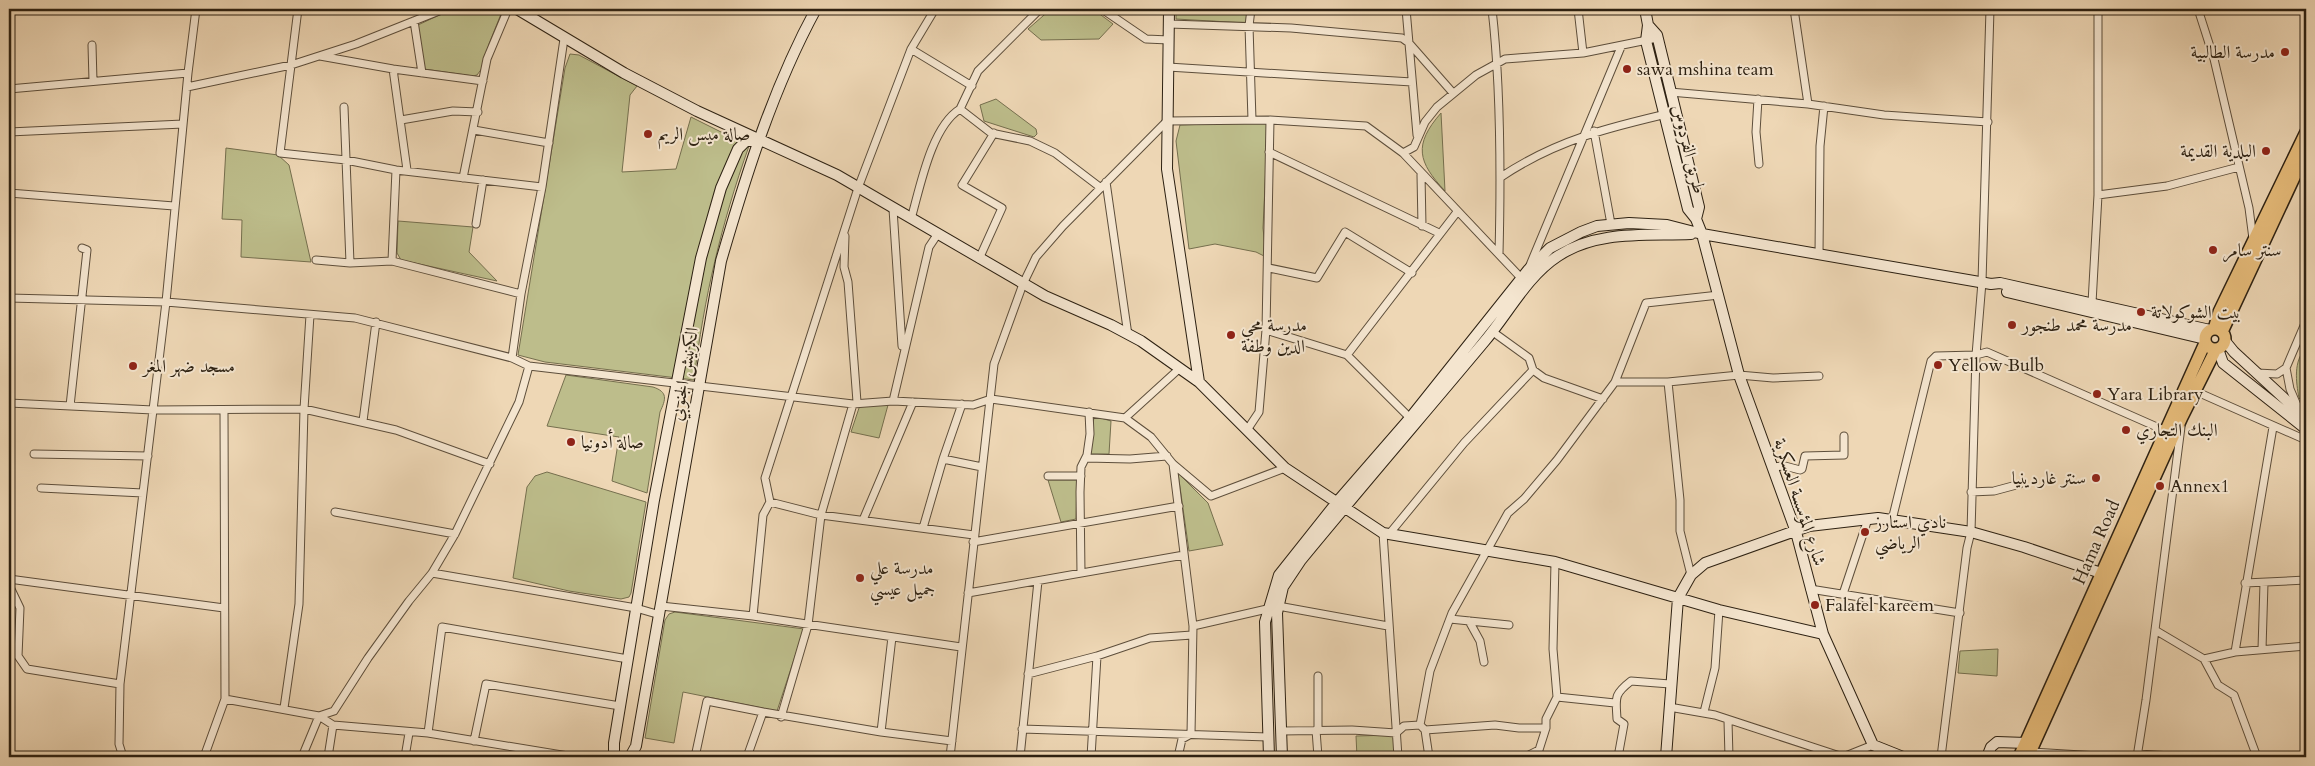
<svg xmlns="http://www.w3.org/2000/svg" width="2315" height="766" viewBox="0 0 2315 766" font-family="Cardo,Amiri,serif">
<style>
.green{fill:#bdbd8b;stroke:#756f4e}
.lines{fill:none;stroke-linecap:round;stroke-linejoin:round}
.street-casing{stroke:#5d4e3b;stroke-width:9}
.secondary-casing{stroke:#2d2112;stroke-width:12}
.primary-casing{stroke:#2d2112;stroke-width:14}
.street{stroke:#f4e5cf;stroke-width:7}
.secondary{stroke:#f4e5cf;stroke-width:10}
.primary{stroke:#e7bc7a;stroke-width:11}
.poi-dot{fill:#8f2418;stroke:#f4e5cf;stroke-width:2}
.labels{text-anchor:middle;stroke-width:4;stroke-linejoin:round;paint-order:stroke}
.poi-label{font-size:18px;fill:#2d2112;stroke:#f4e5cf;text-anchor:start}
.street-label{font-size:18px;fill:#2d2112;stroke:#f4e5cf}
</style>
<rect width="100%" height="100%" fill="#eed7b5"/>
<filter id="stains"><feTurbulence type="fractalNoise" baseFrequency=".004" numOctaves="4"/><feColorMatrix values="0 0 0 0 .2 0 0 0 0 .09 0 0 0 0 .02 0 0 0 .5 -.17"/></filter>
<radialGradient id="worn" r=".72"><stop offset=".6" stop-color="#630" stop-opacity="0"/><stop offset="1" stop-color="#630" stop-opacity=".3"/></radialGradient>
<path class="green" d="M452,9H503L489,44L483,67L477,75L473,76L424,69L418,25Z
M1051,9H1093L1113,24L1099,39L1041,40L1028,29Z
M1176,9H1247L1246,23L1176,19Z
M570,54L579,55L637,86L630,95L622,172L676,169L691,117L749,146C721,225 704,297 694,380L545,362L518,355L565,68Z
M996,99L1036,129L1037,134L1034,137L984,121L980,105Z
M1441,113L1445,191C1418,162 1413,145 1441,113Z
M1268,122L1263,228L1266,257L1256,252L1215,244L1189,249L1176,141L1180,125Z
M226,148L278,155L289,165L311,262L241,257L242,220L222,219Z
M398,221L473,227L469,252L497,281L401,260L397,253Z
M2306,348V405L2299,398C2296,382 2293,361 2306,348Z
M566,375L653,387C668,392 666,399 660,412L647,493L612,481L619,437L547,426Z
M860,405H888L879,438L851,432Z
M1094,416L1111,421L1109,454H1090Z
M547,472L646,502L631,593L629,597L621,599L569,591L513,578L527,487L535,476Z
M1178,473L1208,503L1223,545L1189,551Z
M1048,480H1077L1076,519L1061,522Z
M675,612L804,629L777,711L683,692L674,743L645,738L665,620L669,614Z
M1998,649L1997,676L1958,673L1960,651Z
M1395,735L1396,757H1357L1356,736Z"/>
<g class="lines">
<g class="street-casing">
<path id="street" d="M298,9L280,153L346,160L396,170L542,187
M935,9L911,49L858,188L765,478L770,502L821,515L974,535
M1040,9L978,71L960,109L991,133L1030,141L1055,153L1101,188
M1102,9L1146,39L1169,40
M1251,9L1249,26L1252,120
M1406,9L1417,135
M1492,9C1501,88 1501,174 1499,254
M1578,9L1583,53
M1794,9L1808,104
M2198,9L2214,59L2249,208L2253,239
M414,21L422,73
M1169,24L1291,28L1402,38L1409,43L1453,93
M92,45L93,81
M911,49L972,86
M320,56L393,69L483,81
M1168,67L1412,82
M393,69L407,170
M187,87L291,65L356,44L444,9
M9,89L188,73
M1670,92L1808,104L1884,115L1988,122
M1758,99L1756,132L1759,164
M344,107L350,263
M401,120L453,111L478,112
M474,130L549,143
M1594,131L1611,224
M9,132L183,124
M1269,152L1439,233
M1403,153L1414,147L1425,122L1437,107L1476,75L1505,59L1583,53L1657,38
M1421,175L1422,226
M1501,177C1556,140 1610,127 1675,112
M463,178L487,59L508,9
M1106,182L1128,335
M9,193L174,206
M2098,195L2167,186L2239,167
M893,209L902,346
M911,219C920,188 931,127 960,109
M476,224L483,180
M845,236L844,267L848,282L857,402
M1819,255L1820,146L1824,106
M979,259L1002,208L962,185L994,133
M316,260L350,263L392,261L521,294
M392,261L396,170
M1530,265L1621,47
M1269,268L1317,278L1345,232L1412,273
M9,298L166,302L355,318L512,358L529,366L853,404L893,401L973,405L991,399L1125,418L1151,437L1173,464L1211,496L1285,468
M2092,303L2098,195V9
M1266,330L1347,355L1412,420
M1493,332L1529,358L1533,370L1544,378L1603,399
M1347,355L1457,212
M512,358L521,294L542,187L564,39
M2257,373L2277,374L2286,368
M1615,382H1668L1739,375L1773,378L1819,376
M1668,382L1680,500V531L1691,575
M2195,391L2306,440
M893,401L929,247L937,235
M9,403L153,410L304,409L396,430L490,464
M962,404L943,459L982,467
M70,406L87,250L82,248
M2299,410L2290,389L2286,368L2306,321
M1125,418L1180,368
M363,421L376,322
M1247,430L1259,412L1266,330L1270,120
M34,454L148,456
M1086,458L1130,459L1167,456
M1173,464L1193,626L1191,734L1182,739L1178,757
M1772,467L1785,466L1800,470L1802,469L1805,456L1844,455V436
M1048,476H1081
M41,488L143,493
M1971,492L1994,491L2020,484
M335,512L455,534
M9,519L10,507
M863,520L913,402
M1892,520L1931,361L1936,356L1976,355L1987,352L2166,431
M923,528L943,459
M1383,533L1398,757
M1390,533L1464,443L1533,370
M973,542L1179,506
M1555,562L1553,649L1557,697
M432,573L636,608L660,615
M1081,573L1080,492L1081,467L1087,455L1090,434L1089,412
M9,579L224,608
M2245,583L2306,580
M9,585L20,608L18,656L27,669L120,684
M1810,589L1960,613
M968,593L1184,555
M1843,594L1868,519
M661,606L753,616L961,647
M1278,606L1388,626
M753,616L763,515L770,502
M1450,619L1509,625
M1469,621L1480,641L1484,662
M1193,626L1267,609
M2155,630L2204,659L2218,685L2234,695L2257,757
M2262,649L2264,583
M2235,652L2273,427
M2204,659L2235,652L2306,646
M1028,674L1097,656L1150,638L1192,635
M225,699L319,716L333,725L428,733L574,757
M1669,707L1715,715L1843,757
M284,708L299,604L304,409L310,315
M763,712L881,732L952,741
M1704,712L1715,668L1719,610
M781,717L808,625L821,515L853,404
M1728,721L1729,757
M1422,727L1425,730L1429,757
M1022,729L1268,737
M1316,730L1318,757
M1318,730V676
M1425,730L1495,725L1519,728H1546V719L1557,697L1615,703
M1281,731L1352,730L1396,733L1404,726L1420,725L1430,671L1452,613L1508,513L1524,499L1557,460L1615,382L1646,303L1719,295
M881,732L892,637
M428,733L442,627L628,659
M474,741L486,684L620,706
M2032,754L2031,752L2115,757
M2138,754L2189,757
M123,757L119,744L120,684L166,302L188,73L196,9
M204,757L225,699L224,410
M302,757L319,716L334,711L368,658L409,601L432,573L455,534L519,402L529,366
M328,757L333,725
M405,757L409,733
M695,757L707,701L763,712L747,757
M950,757L994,364L1023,284L1036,257L1063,226L1167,121L1270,120L1366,126L1403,153L1523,280
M1020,757L1038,581
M1091,757L1097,656
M1525,757L1539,750L1546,728
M1618,757L1624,724L1617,719C1616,698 1613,695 1631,681L1670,684
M1843,757L1873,745
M1941,757L1967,548L1971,532L1976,355L1982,282L1990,9
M2137,757L2146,700L2181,427
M2291,757L2306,755"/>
</g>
<g class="secondary-casing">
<path id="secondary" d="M517,9L624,73L697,111L837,175L1045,296L1111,325L1141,341L1199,382
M1169,9L1167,169L1199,382L1285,468L1383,533L1555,562L1719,610L1823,634
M1645,9L1648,25L1646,41L1688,209L1696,219L1702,234L1739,375L1796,532L1823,634L1873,745L1903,757
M1648,25L1657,35L1699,207L1696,219
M2007,292L2205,339
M2225,341L2234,352L2299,412L2306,422
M2218,349L2223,363L2306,429
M614,757V743L654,500L701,258L721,188L738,149L746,141L758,140
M630,757L636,746L721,261C746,175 773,88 816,9
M1269,757L1265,622L1279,575L1337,502L1410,418L1528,270L1550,248L1581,232L1597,226L1629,223L1667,225L1702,234L1991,284L2000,283L2210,330
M1282,757L1277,613L1283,587L1301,560C1361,487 1423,415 1484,342C1508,314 1527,276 1558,256C1597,230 1646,236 1691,234
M1666,757L1678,598L1691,575L1705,563L1809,526L1878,518L1971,532L2024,547L2101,573
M1987,757L1991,747L1997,742L2026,743"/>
</g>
<g class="primary-casing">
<path id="primary" d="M2205 339a10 10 0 1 1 20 0a10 10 0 1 1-20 0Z
M2214,329L2219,312L2306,132
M2222,332L2306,152
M2019,757L2205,343
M2028,757L2182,417L2216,349"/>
</g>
<use href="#street" class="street"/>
<use href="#secondary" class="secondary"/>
<use href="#primary" class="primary"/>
</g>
<g class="poi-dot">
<circle cx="2285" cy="52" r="5"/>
<circle cx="1627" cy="69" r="5"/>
<circle cx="648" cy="134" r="5"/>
<circle cx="2266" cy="151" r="5"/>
<circle cx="2213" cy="250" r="5"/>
<circle cx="2141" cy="312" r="5"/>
<circle cx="2012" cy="325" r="5"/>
<circle cx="1231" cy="335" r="5"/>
<circle cx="1938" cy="365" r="5"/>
<circle cx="133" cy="366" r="5"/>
<circle cx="2097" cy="394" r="5"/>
<circle cx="2126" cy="430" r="5"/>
<circle cx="571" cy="442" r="5"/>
<circle cx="2096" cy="478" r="5"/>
<circle cx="2160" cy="486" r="5"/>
<circle cx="1865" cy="532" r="5"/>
<circle cx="860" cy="578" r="5"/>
<circle cx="1815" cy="605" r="5"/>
</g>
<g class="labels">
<g class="poi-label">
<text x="2275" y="58" text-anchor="end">مدرسة الطالبية</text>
<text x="1637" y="75">sawa mshina team</text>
<text x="658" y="140">صالة ميس الريم</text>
<text x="2256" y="157" text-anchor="end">البلدية القديمة</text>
<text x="2223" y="256">سنتر سامر</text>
<text x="2151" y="318">بيت الشوكولاتة</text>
<text x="1241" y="331">مدرسة محي<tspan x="1241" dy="21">الدين وطفة</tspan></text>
<text x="2022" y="331">مدرسة محمد طنجور</text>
<text x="1948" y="371">Yellow Bulb</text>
<text x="143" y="372">مسجد ضهر المغر</text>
<text x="2107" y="400">Yara Library</text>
<text x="2136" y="436">البنك التجاري</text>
<text x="581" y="448">صالة أدونيا</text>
<text x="2086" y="484" text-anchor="end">سنتر غاردينيا</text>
<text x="2170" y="492">Annex1</text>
<text x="1875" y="528">نادي استارز<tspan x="1875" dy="21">الرياضي</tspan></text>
<text x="870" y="574">مدرسة علي<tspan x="870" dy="21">جميل عيسي</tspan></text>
<text x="1825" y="611">Falafel kareem</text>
</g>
<g class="street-label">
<text transform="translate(1689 149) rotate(76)" y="6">طريق الفردوس</text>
<text transform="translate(684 374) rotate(-80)" y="6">الكرنيش الجنوبي</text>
<text transform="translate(1800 502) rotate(72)" y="6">شارع المؤسسة العسكرية</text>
<text transform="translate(2096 542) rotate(-66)" y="6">Hama Road</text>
</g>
</g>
<rect width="2315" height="766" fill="none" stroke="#eed7b5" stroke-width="30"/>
<rect x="10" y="10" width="2295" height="746" fill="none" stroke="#2d2112" stroke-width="2.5"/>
<rect x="15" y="15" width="2285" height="736" fill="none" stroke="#2d2112"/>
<rect width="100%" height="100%" filter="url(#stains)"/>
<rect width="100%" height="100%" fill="url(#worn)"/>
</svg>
